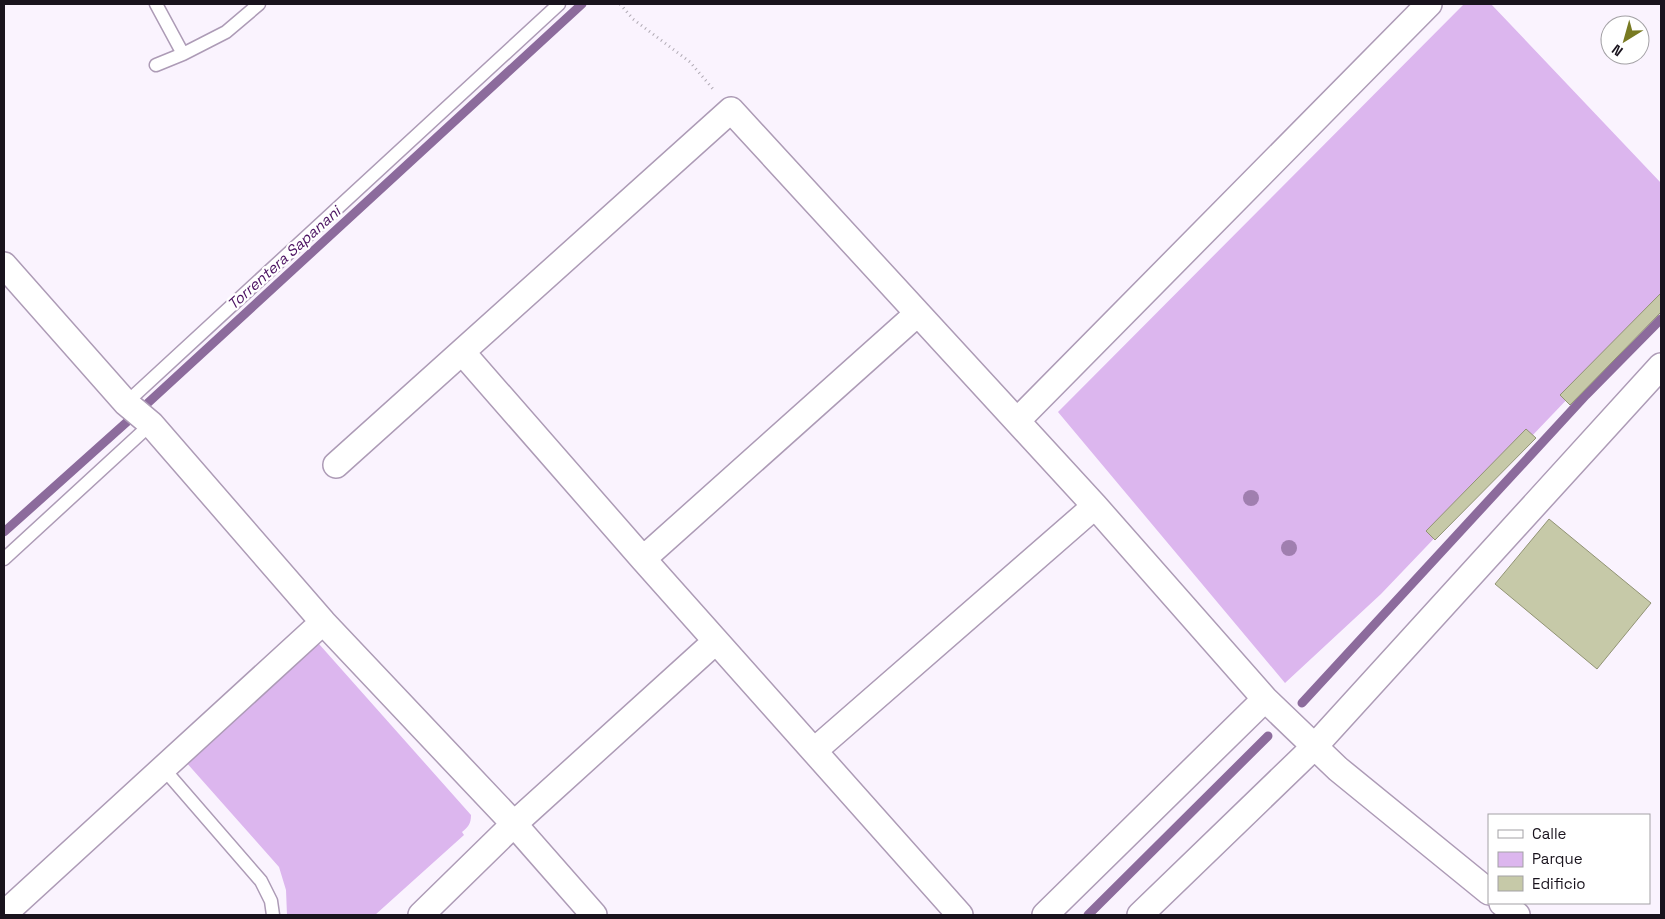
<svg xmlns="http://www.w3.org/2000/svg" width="1665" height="919" viewBox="0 0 1665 919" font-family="'Space Grotesk',sans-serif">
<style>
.green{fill:#dcb6ee}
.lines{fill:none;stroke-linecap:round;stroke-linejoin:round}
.stream{stroke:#8c6b9c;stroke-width:9}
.building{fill:#c6c9a8;stroke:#919374}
.lane-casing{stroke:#ad9bb6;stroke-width:15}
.street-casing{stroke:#ad9bb6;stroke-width:28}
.path{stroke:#afa9b3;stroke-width:3;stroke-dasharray:1 4;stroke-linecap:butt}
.lane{stroke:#fff;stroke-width:12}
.street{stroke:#fff;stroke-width:25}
.tree{fill:#a07faf}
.labels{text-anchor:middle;stroke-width:4.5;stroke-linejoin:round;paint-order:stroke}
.water-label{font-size:15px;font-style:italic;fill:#4b1261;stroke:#fff}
</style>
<rect width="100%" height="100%" fill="#faf3fe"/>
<path class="green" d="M1464,4H1491L1661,183V301L1381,594L1285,683L1058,412Z
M310,641L319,644L471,815C471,824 468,827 462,832L464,835L375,915H287L286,890L279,867L185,761Z"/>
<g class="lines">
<path class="stream" d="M4,532L138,412L582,4
M1302,703L1586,395L1661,319
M1088,915L1268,736"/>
</g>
<path class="building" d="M1661,293V312L1570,405L1560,395Z
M1526,429L1536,438L1435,540L1426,531Z
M1549,519L1651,603L1597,669L1495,584Z"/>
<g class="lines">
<g class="lane-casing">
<path id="lane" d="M156,4L183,54
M156,65L183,54L226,32L259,4
M126,403L559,4
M4,559L151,424
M163,768L261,881L271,901L273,915"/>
</g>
<g class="street-casing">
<path id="street" d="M4,265L126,403L151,424L323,622L514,824L594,915
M462,352L643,559L960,915
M1017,421L1429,4
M336,465L731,110L1095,506L1265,699L1338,769L1489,892
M643,559L917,314
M815,750L1095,506
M1502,903L1517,915
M4,914L323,622
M421,915L514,824L716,641
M1045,915L1265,699
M1140,915L1314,747L1661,366"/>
</g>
<path class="path" d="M620,4L633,19L690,62L713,89"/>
<use href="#lane" class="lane"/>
<use href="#street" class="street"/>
</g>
<g class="tree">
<circle cx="1251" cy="498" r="8"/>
<circle cx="1289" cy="548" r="8"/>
</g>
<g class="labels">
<g class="water-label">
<text transform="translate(284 258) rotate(-42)" y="5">Torrentera Sapanani</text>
</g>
</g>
<rect width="1665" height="919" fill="none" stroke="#19131d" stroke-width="10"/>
<rect x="1488" y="814" width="162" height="90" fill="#ffffff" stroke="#a3a1a5"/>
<rect x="1498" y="830" width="25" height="8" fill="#ffffff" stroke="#a3a1a5"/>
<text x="1532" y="839" font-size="15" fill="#19131d">Calle</text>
<rect x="1498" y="852" width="25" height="15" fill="#dcb6ee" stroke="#a3a1a5"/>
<text x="1532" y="864" font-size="15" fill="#19131d">Parque</text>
<rect x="1498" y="876" width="25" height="15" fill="#c6c9a8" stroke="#a3a1a5"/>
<text x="1532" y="889" font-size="15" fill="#19131d">Edificio</text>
<g transform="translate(1625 40) rotate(217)"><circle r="24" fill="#ffffff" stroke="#a3a1a5"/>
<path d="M0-4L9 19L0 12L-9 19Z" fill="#787a22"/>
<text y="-8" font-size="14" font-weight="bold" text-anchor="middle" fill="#19131d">N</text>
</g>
</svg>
